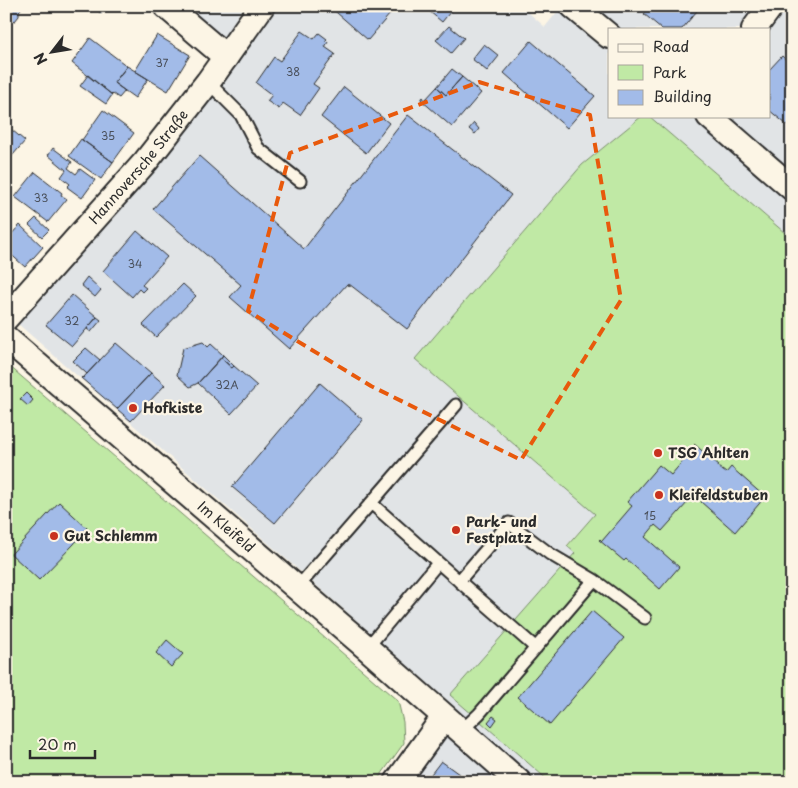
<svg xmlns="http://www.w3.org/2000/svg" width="798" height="788" viewBox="0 0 798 788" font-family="'Playpen Sans',sans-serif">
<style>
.built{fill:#e1e4e6}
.green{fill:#c0e9a5;stroke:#768a68}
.building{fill:#a2bbe8;stroke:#2b2b2b}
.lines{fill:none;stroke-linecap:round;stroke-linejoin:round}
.service-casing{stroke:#2b2b2b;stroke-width:15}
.minor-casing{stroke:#2b2b2b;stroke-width:28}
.service{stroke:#fcf5e5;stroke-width:11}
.minor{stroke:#fcf5e5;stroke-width:24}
.marked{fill:none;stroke:#e8590c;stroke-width:4;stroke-dasharray:10 6;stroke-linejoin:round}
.poi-dot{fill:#c8321e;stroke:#fcf5e5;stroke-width:2}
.labels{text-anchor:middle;stroke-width:4.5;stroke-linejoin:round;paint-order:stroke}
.number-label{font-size:11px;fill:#494f5a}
.street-label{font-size:14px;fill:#2b2b2b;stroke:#fcf5e5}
.poi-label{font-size:14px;font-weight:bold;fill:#2b2b2b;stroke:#fcf5e5;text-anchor:start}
</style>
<rect width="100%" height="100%" fill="#fcf5e5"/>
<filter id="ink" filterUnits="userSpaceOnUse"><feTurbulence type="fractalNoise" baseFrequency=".02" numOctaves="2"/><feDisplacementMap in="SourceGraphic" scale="10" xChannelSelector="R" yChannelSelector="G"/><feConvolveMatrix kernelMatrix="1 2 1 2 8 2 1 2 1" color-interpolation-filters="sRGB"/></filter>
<g filter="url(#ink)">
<path class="built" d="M173,6H244L219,44Z
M277,6H521L545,27L562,6H792V239L649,116H769V29H609V116H642L582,165L415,359L595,514L567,545L575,553L450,695L550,782H413L463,714L17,323L121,206Z"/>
<path class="green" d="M642,116H649L792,239V782H550L450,695L575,553L567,546L595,514L415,359L582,165Z
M6,365H8L398,701L403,722L404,743L376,782H14L6,772Z"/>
<path class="building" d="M6,6H24L19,11V16L15,21L10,20L6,23Z
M93,6H109L101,14Z
M329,6H381L390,14L368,40Z
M423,6H455L442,22Z
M651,6H701L682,29H662L644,14Z
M449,26L464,38L451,53L436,40Z
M302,31L314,39L319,33L327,39L325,41L328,42L325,47L335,54L313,84L319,88L300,115L283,103L279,109L267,101L272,95L256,83L274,57L280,61Z
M157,35L190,55L168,91L135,71Z
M90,38L127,66L114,83L125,91L119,98L113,94L112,95L72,63Z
M531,41L595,96L567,128L504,73Z
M484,44L499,56L487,71L472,59Z
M782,56L792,65V129L769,110V70Z
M127,66L148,79L135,98L114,83Z
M452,69L462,77L446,95L437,87Z
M88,75L112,95L106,104L80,86Z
M462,77L481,93L452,127L421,100L423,97L425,100L437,87L446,95Z
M344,87L389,123L366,153L321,117Z
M103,110L134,133L113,162L82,140Z
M408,115L511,195L407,329L349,284L348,286L347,284L289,349L230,297L241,285L153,209L199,156L304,249Z
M474,123L479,129L475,134L469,129Z
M12,130L25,141L6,163V137Z
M81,139L113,162L101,179L69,156Z
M53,148L72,162L68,168L76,174L80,169L95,180L82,198L67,187L70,184L61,177L66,170L48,155Z
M35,172L62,193L61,195L67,199L48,222L15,197Z
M36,218L49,230L42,237L29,225Z
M20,225L43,247L25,267L6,250V240Z
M137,231L167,257L142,285L146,288L142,292L139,289L132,297L103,271Z
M87,277L101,290L95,297L81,285Z
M183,284L196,296L156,337L143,325Z
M72,295L97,317L72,346L46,325Z
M97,317L101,320L91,332L87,329Z
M203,342L208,347L211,344L223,355L198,383L190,387L177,375L183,348Z
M116,343L151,373L117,409L81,378L82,377L83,378Z
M86,348L100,360L87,374L73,361Z
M223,355L234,366L232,368L221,358Z
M221,358L232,368L234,366L257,386L231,414L198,383Z
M151,373L165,385L131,421L117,409Z
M320,383L363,420L275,523L232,487Z
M26,393L33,400L28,406L20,399Z
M694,444L719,465L718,467L726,473L731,467L765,497L735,532L701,502L704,498L697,492L662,531L655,525L645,537L679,567L660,589L626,559L624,561L599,540L600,539L602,541L632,506L627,502L659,465L671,475L696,446Z
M59,502L87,528L74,544L39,580L11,554Z
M592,611L624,638L550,725L518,697Z
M167,640L183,654L171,667L156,653Z
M493,716L497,719L492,726L488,722Z
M441,761L470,782H425Z"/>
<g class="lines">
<g class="service-casing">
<path id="service" d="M208,82L241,115L258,148L300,181
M371,503L456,405
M459,581L536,648
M297,588L371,503L459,581L509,523L550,554L594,580
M367,648L438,563
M461,731L479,714L594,580L645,618"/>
</g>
<g class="minor-casing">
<g id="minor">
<path d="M166,6L226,57"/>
<path d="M573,6L609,36"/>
<path d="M754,29L771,6"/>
<path d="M709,116L792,188"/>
<path id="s1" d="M6,318L146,161L208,82L262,6"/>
<path id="s2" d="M6,338L367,648L519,782"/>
<path d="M397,782L444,717"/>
</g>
</g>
<use href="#service" class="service"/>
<use href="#minor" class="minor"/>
</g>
</g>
<path class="marked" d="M479,82L590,115L621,300L521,460L371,386L248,311L290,153Z"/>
<g class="poi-dot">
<circle cx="133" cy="408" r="5"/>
<circle cx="658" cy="453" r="5"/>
<circle cx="659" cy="495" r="5"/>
<circle cx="456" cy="530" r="5"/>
<circle cx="54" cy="536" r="5"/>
</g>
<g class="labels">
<g class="number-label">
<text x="162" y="67">37</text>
<text x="293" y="76">38</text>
<text x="108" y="140">35</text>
<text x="41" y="202">33</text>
<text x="135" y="268">34</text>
<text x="72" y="325">32</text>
<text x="227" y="389">32A</text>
<text x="650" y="520">15</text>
</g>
<g class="street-label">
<text dy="5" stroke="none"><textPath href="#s1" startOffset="201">Hannoversche Straße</textPath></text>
<text dy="5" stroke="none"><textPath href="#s2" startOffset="290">Im Kleifeld</textPath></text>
</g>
<g class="poi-label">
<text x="143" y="413">Hofkiste</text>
<text x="668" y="458">TSG Ahlten</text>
<text x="669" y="500">Kleifeldstuben</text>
<text x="466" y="527">Park- und<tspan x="466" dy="16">Festplatz</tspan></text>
<text x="64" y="541">Gut Schlemm</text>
</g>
</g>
<rect width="798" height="788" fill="none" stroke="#fcf5e5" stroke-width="25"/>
<rect x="12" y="12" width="773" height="763" fill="none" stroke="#2b2b2b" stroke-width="2" filter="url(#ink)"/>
<rect x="608" y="28" width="162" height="90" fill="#fcf5e5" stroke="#a8a49b"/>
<rect x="618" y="44" width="25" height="8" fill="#fcf5e5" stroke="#a8a49b"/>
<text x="653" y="52" font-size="15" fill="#2b2b2b">Road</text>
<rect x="618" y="65" width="25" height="15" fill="#c0e9a5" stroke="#a8a49b"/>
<text x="653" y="78" font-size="15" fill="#2b2b2b">Park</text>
<rect x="618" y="90" width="25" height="15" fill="#a2bbe8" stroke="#a8a49b"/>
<text x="653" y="102" font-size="15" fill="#2b2b2b">Building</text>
<g transform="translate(52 52) rotate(239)" stroke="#fcf5e5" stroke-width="4" paint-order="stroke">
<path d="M0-4L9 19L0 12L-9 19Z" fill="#2b2b2b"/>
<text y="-8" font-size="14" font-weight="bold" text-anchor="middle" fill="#2b2b2b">N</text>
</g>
<path d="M30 750v8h65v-8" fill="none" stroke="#2b2b2b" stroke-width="2.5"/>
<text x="38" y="750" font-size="15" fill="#2b2b2b" stroke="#fcf5e5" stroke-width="4" paint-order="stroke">20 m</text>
</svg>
